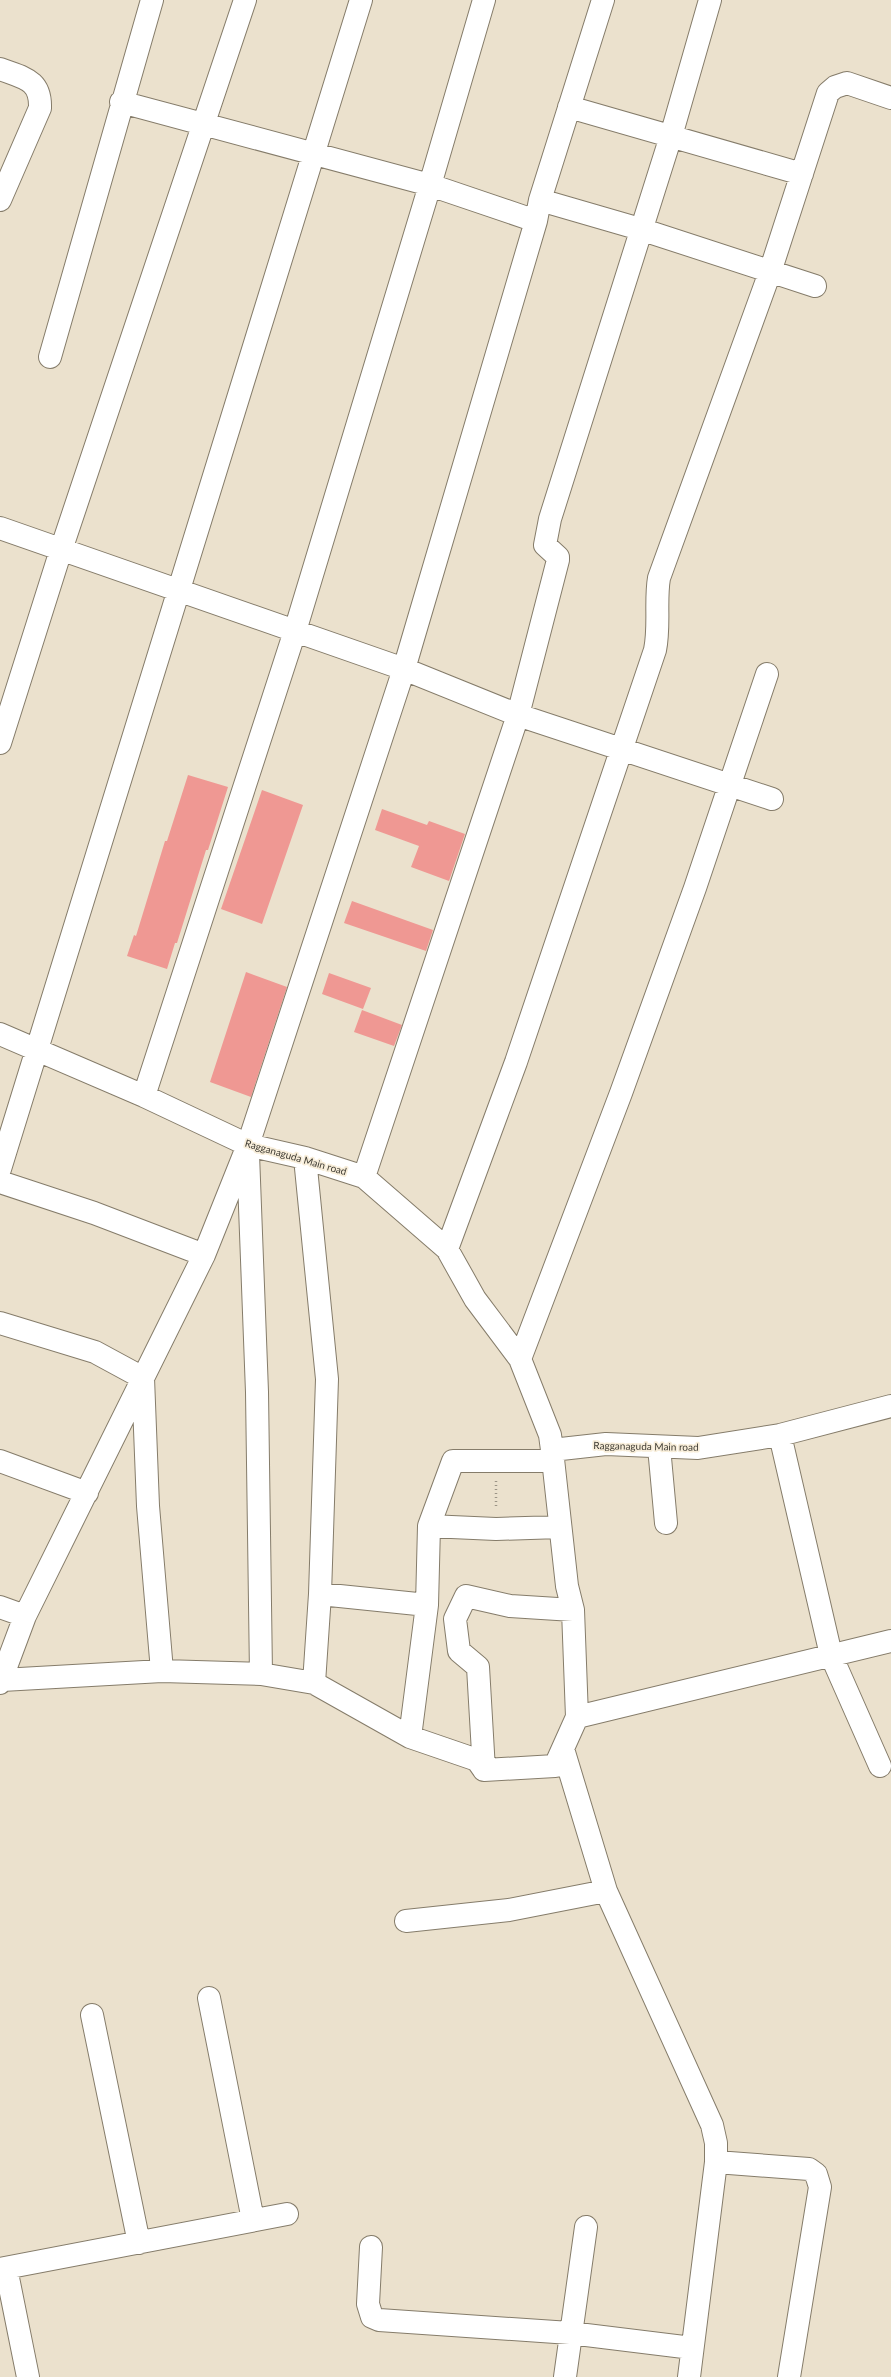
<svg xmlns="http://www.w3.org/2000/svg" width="891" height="2377" viewBox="0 0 891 2377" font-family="Lato,sans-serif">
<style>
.building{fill:#ef9893}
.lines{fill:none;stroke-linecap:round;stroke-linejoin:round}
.minor-casing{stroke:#857c6a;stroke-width:24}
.path{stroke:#9b9486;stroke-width:2.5;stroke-dasharray:1 3;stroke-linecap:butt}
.minor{stroke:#fff;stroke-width:22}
.labels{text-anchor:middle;stroke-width:3.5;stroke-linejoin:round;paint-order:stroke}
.street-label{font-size:10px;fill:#3d3a32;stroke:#f8eeda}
</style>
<rect width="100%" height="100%" fill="#ebe1cd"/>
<path class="building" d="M188,775L228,787L208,850H206L177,943H175L167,969L127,956L134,935L136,936L165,841H167Z
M262,790L303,805L262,924L221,909Z
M382,809L427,825L429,821L465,834L449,881L411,867L419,846L375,830Z
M352,901L433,930L426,951L344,923Z
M246,972L287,987L251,1097L210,1082Z
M329,973L371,988L363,1009L322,994Z
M362,1010L402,1025L394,1046L354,1032Z"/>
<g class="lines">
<g class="minor-casing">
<path id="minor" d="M0,69C23,78 41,79 40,108L0,200
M121,102L430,185L536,221
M569,107L802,174
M540,200L640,229L815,286
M50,357L152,0
M0,528L404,669L518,715L772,799
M0,743L61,550L245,0
M0,1034L144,1096L248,1145L305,1158L364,1177L447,1249L475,1299L520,1359L550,1435L552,1450L606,1444L698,1448L780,1435L891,1406
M144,1096L295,631L430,185L484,0
M248,1154L257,1392L261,1674
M305,1158L327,1379L320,1594L314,1683
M0,1169L361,0
M364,1177L518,715L558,560V557L545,545L550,519L671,136L710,0
M0,1182L94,1213L204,1255
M447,1249L516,1062L655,650C660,626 655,601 659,578L770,272L828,93L835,87L847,83L891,98
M0,1323L95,1352L143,1378L148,1506L162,1671
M520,1359L621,1093L695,888L767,674
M780,1435L831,1655L880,1766
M659,1447L666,1523
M0,1461L87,1493
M429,1526L496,1529L560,1527
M320,1594L427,1605L429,1526L453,1461H553
M0,1607L25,1616
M2,1680L162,1671L261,1674L314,1683L410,1737L477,1760L484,1770L555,1766L577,1717L573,1610L567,1586L552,1450
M0,1683L25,1616L204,1255L248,1145L404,669L536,221L540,200L603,0
M577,1717L891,1641
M410,1737L427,1605
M563,1749L606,1891L712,2125L716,2143V2162L689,2377
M484,1770L478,1667L459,1651L455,1619L466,1596L510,1606L573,1610
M406,1921L509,1910L606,1891
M209,1998L253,2220
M92,2015L139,2243
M716,2162L809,2169L816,2174L820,2187L789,2377
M371,2247L368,2304L372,2317L379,2320L570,2333L692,2348
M6,2268L28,2377
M0,2269L287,2214
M565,2377L586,2227"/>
</g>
<path class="path" d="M496,1481V1508"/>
<use href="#minor" class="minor"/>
</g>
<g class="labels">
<g class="street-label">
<text transform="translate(296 1157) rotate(16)" y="4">Ragganaguda Main road</text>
<text transform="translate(646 1446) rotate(1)" y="4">Ragganaguda Main road</text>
</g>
</g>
</svg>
